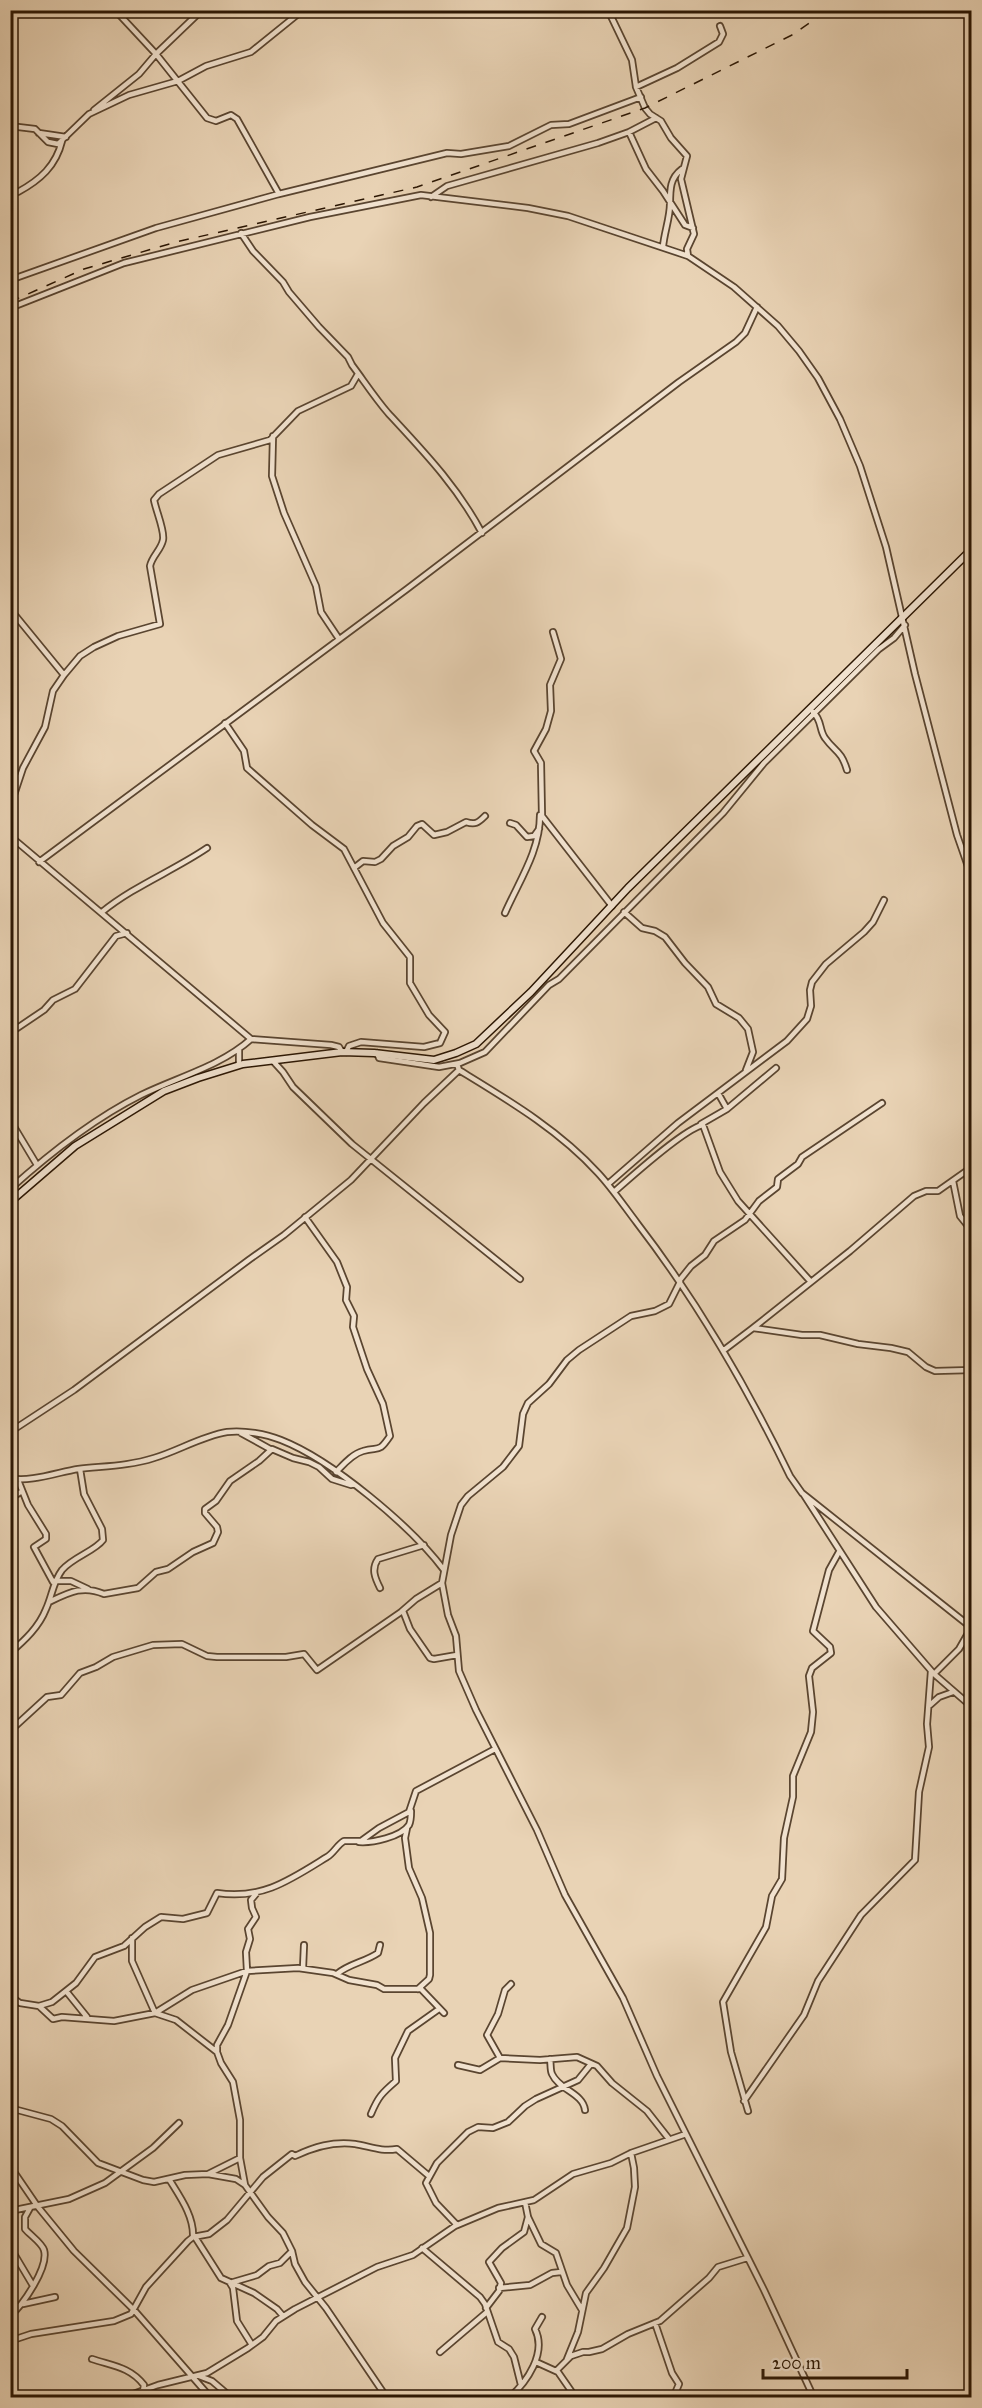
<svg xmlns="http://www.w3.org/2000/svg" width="982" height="2408" viewBox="0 0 982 2408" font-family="'IM FELL Great Primer',serif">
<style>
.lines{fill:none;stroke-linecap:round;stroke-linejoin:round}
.street-casing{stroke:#5a4530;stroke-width:8}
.secondary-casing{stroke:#2b1603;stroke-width:9}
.street{stroke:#f1e2cf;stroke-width:4.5}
.secondary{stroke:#f1e2cf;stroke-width:6}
.rail{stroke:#2b1603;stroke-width:1.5;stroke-dasharray:10 10;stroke-linecap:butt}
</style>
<rect width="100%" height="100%" fill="#e9d3b5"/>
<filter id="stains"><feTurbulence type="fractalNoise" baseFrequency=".00333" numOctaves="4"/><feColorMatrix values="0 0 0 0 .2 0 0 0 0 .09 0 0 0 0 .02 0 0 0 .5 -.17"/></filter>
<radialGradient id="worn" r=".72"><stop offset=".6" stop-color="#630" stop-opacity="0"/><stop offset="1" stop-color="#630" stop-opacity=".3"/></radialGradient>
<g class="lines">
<g class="street-casing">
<path id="street" d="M115,10L156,54L207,118L216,121L231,115L237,119L279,194
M608,10L632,60L636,87L645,108L650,114L661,121L671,138L687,156L681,179L694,234L687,249L688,256
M636,87L677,68L719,42L723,34L720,26
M94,110L139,74L156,54L202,10
M10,126L35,129L48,142L58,144L89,114L129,95L178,81L206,66L251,52L303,10
M629,132L646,169L663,191L685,225L693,228
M39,133L66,137
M10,192H18C40,180 56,166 62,141
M431,197L447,186L598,143L629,132L656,118
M241,233L253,251L283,282L289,292L319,327L348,357L352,365C364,381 375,398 388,413C424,452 457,486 482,533
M663,247C664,233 670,218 670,204C670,189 670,178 682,169
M10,280L156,228L279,194L447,153L461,154L509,146L551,125L569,124L641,97
M10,308L124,263L310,217L421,195L528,208L568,216L688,256L734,287L778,326L799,351L818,378L840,419L860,466L886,547L915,674L957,835L972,878
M273,436L272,476L284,513L316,586L321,612L339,639
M10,609L64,675
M553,632L561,659L550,685L551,711L546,729L534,751L541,763L542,816L612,906
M813,712C822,720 819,730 825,738C835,752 841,750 847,770
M225,723L244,751L247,768L312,825L344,849L383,923L410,957V983L429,1015L445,1032L440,1043L424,1047L361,1042L349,1046L346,1052
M10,807L23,768L45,727L53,691L64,675L80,656L94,647L118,636L160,624L150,566C152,556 161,550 163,540C165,531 156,511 154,500L159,494L218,455L270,440L298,411L351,386L358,374
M510,823L516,825L527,837L534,836L539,829
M10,836L251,1039L331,1045L339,1047L342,1052
M39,862L407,589L679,382L736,342L745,333L757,307
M354,868L363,861L375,862L381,859L393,846L408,837L417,826L422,824L434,835L447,832L466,822C475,825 478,823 485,816
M102,912C134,886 173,871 207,848
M624,912L642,928L655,931L665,937L685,963L708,987L716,1004L739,1018L748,1029L753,1052L746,1070
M505,913C519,881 540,851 540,815
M10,1033L44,1010L53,1000L75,989L116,936L127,933
M239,1050V1065
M377,1053L379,1058L439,1067L460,1063L485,1052L549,985L559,979L723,813L764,763L879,649L894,638L905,625
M273,1061L283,1072L293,1087L352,1144L520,1279
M457,1064L459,1070C508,1100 559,1130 598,1173C612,1188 624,1206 637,1223C697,1301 747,1387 790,1476L802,1493L972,1628
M718,1093L727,1109
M10,1120L37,1165
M701,1124L727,1109L776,1068
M953,1181L960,1216L972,1231
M608,1184L678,1123L787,1041L807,1019L811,1006L810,990L812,982L826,964L864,932L873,922L884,900
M10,1189C50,1153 93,1119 141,1095C178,1077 221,1066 251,1039
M614,1192C630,1178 685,1128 703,1125L720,1172L738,1201L811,1282
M305,1217L337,1262L347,1287L346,1300L354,1316L353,1327L367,1369L383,1404L390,1436C378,1454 379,1446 363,1451C352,1454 343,1465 336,1472
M679,1281L691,1266L705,1255L714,1241L745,1220L759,1201L777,1187L778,1179L798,1164L802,1157L882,1103
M680,1282L669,1304L655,1311L631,1316L579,1350L567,1360L549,1384L528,1403L523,1414L519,1446L503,1467L468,1496L461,1505L451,1535L442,1583L448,1615L456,1636L459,1671L476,1710L537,1830L565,1895L623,1998L657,2076L764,2290L814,2398
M753,1328L850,1251L914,1196L926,1191H938L972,1167
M724,1350L753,1328L802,1335H820L858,1344L891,1348L908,1352L926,1367L935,1371L972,1370
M10,1432L74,1390L250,1259L284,1235L351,1180L424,1103L459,1070
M241,1433L270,1449
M10,1478C28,1483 59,1472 78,1469C104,1466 129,1466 154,1458C178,1451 202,1436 227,1432C244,1430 266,1434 281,1440C332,1460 411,1526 444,1570
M18,1480L28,1505L46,1534V1539L34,1547L53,1582
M804,1495L876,1607L934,1674L972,1707
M10,1499L22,1491
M54,1581H71L88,1589
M380,1588C375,1578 371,1569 378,1559L424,1545
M49,1602C70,1592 83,1585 104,1594L138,1588L156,1572L168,1569L193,1552L213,1543L218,1532L217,1527L205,1513V1509L216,1501L230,1481L259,1461L272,1449L293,1458L309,1462L319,1467L332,1479L351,1485
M403,1611L410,1629L430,1658L434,1659L457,1655
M10,1653C25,1640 39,1627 46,1609C52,1596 53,1582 62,1570C73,1557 95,1551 103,1540L102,1529L84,1494L80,1469
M934,1674L959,1649L971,1628
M930,1705L939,1697L953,1692
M11,1730L47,1697L61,1695L80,1673L96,1667L113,1657L153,1645L182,1644L207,1656L217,1657H286L304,1654L317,1670L401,1612L416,1599L442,1583
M407,1828L405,1838L409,1868L422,1898L430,1933V1975L429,1979L418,1989
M359,1842C372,1843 401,1837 409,1825C411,1821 411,1815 411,1811
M132,1938V1961L155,2013L192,1990L247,1971L298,1968L333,1973L349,1980L377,1985L384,1989H421L444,2013
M303,1968L304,1945
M337,1974C348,1964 365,1962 378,1953L380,1945
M66,1991L87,2017
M10,1996L20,2003L39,2006L53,2019L62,2017L114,2021L155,2013L176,2020L217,2052L221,2063L233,2082L240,2120V2158L245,2185L268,2217L283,2233L292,2251L295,2264L305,2282L326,2308L387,2398
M39,2006L52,2002L76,1983L95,1957L124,1946L145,1927L161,1917L183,1919L207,1913L217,1893C262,1900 290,1880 327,1857C334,1853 337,1845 344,1841H361L379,1828L409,1812L416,1791L495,1749
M217,2052V2045L228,2025L247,1971L246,1952L250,1939L248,1929L256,1917L252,1908L251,1900L256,1894
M500,2058L487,2035L498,2014L505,1990L511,1984
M550,2059C551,2064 550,2070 552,2074C559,2090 583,2093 585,2110
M458,2065L480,2070L500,2058L540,2060L577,2057L597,2066L612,2083L647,2111L669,2139
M744,2101L804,2015L818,1981L861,1915L915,1860L919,1792L929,1747L927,1724L931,1671
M10,2108L51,2119L62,2126L98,2163L143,2180L154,2182L185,2175L208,2174L236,2179L245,2185
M748,2111L731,2052L723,2002L766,1927L772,1896L782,1879L784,1838L793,1797V1776L811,1732L813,1712L809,1676L812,1668L831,1653L830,1647L813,1631L829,1570L839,1552
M371,2114C378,2097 382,2093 396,2081L395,2058L408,2031L439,2009
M10,2166L38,2207L74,2251L134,2310L211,2398
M208,2174L240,2158
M169,2179C180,2197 194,2216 193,2237
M525,2202L528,2217L541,2244L556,2253L567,2285L582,2310
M10,2211L69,2199L105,2183L153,2148L179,2123
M457,2225L436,2203L426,2183L437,2163L468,2132L478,2127L493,2128L508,2122L525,2106L536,2099L578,2080L591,2064
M195,2237L221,2278L254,2293L277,2309L283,2316
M10,2247L32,2284
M422,2248L480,2297L485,2304L498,2342L509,2349L514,2357L521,2385
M499,2288L530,2285L552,2273L561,2272
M23,2304L55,2297
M486,2308L499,2291L501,2283L489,2262L502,2248L524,2232L528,2217
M10,2316C23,2305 49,2267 44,2250C42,2243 30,2235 25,2229V2217L30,2208
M655,2323L672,2373L679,2384L673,2398
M10,2341L31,2334L114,2321L131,2314L146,2287L188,2241L193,2237L209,2234L227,2220L263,2177L292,2154L295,2156C314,2147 333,2141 355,2144C369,2146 381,2152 397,2149L429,2176
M252,2345L237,2321L233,2288L230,2283L257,2275L269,2266L280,2263L292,2251
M440,2352L487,2312
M92,2359C113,2366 130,2367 144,2385L143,2391
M567,2359L578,2332L586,2293L604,2268L627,2228L635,2187L634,2168L631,2153
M536,2362L558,2372L576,2398
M556,2371L571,2356L583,2352H589L602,2349L628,2334L660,2321L709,2278L718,2267L747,2258
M199,2376L212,2381L232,2398
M52,2398V2394
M122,2398L158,2385L207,2373L248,2348L263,2337L276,2321L295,2309L377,2267L413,2255L455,2226L498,2208L534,2200L573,2174L611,2163L631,2153L686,2134
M509,2398C527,2382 547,2353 535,2329L542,2317"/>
</g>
<g class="secondary-casing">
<path id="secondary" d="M10,1202L75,1146L164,1091L198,1078L243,1064L342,1052L374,1053L434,1060L456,1053L476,1044L531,992L628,888L972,549"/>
</g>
<use href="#street" class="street"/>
<use href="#secondary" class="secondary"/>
<path class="rail" d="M10,302L84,269L176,242L417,187L645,108L792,35L828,10"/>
</g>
<rect width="982" height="2408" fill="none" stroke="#e9d3b5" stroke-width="36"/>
<rect x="12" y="12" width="958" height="2384" fill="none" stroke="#2b1603" stroke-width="3"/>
<rect x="18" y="18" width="946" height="2372" fill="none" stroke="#2b1603" stroke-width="1.5"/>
<path d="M763 2369v9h144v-9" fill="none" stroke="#2b1603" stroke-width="3"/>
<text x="772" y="2369" font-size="18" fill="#2b1603" stroke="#f1e2cf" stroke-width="4.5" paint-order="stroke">200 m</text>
<rect width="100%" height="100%" filter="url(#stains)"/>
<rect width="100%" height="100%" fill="url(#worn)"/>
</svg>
